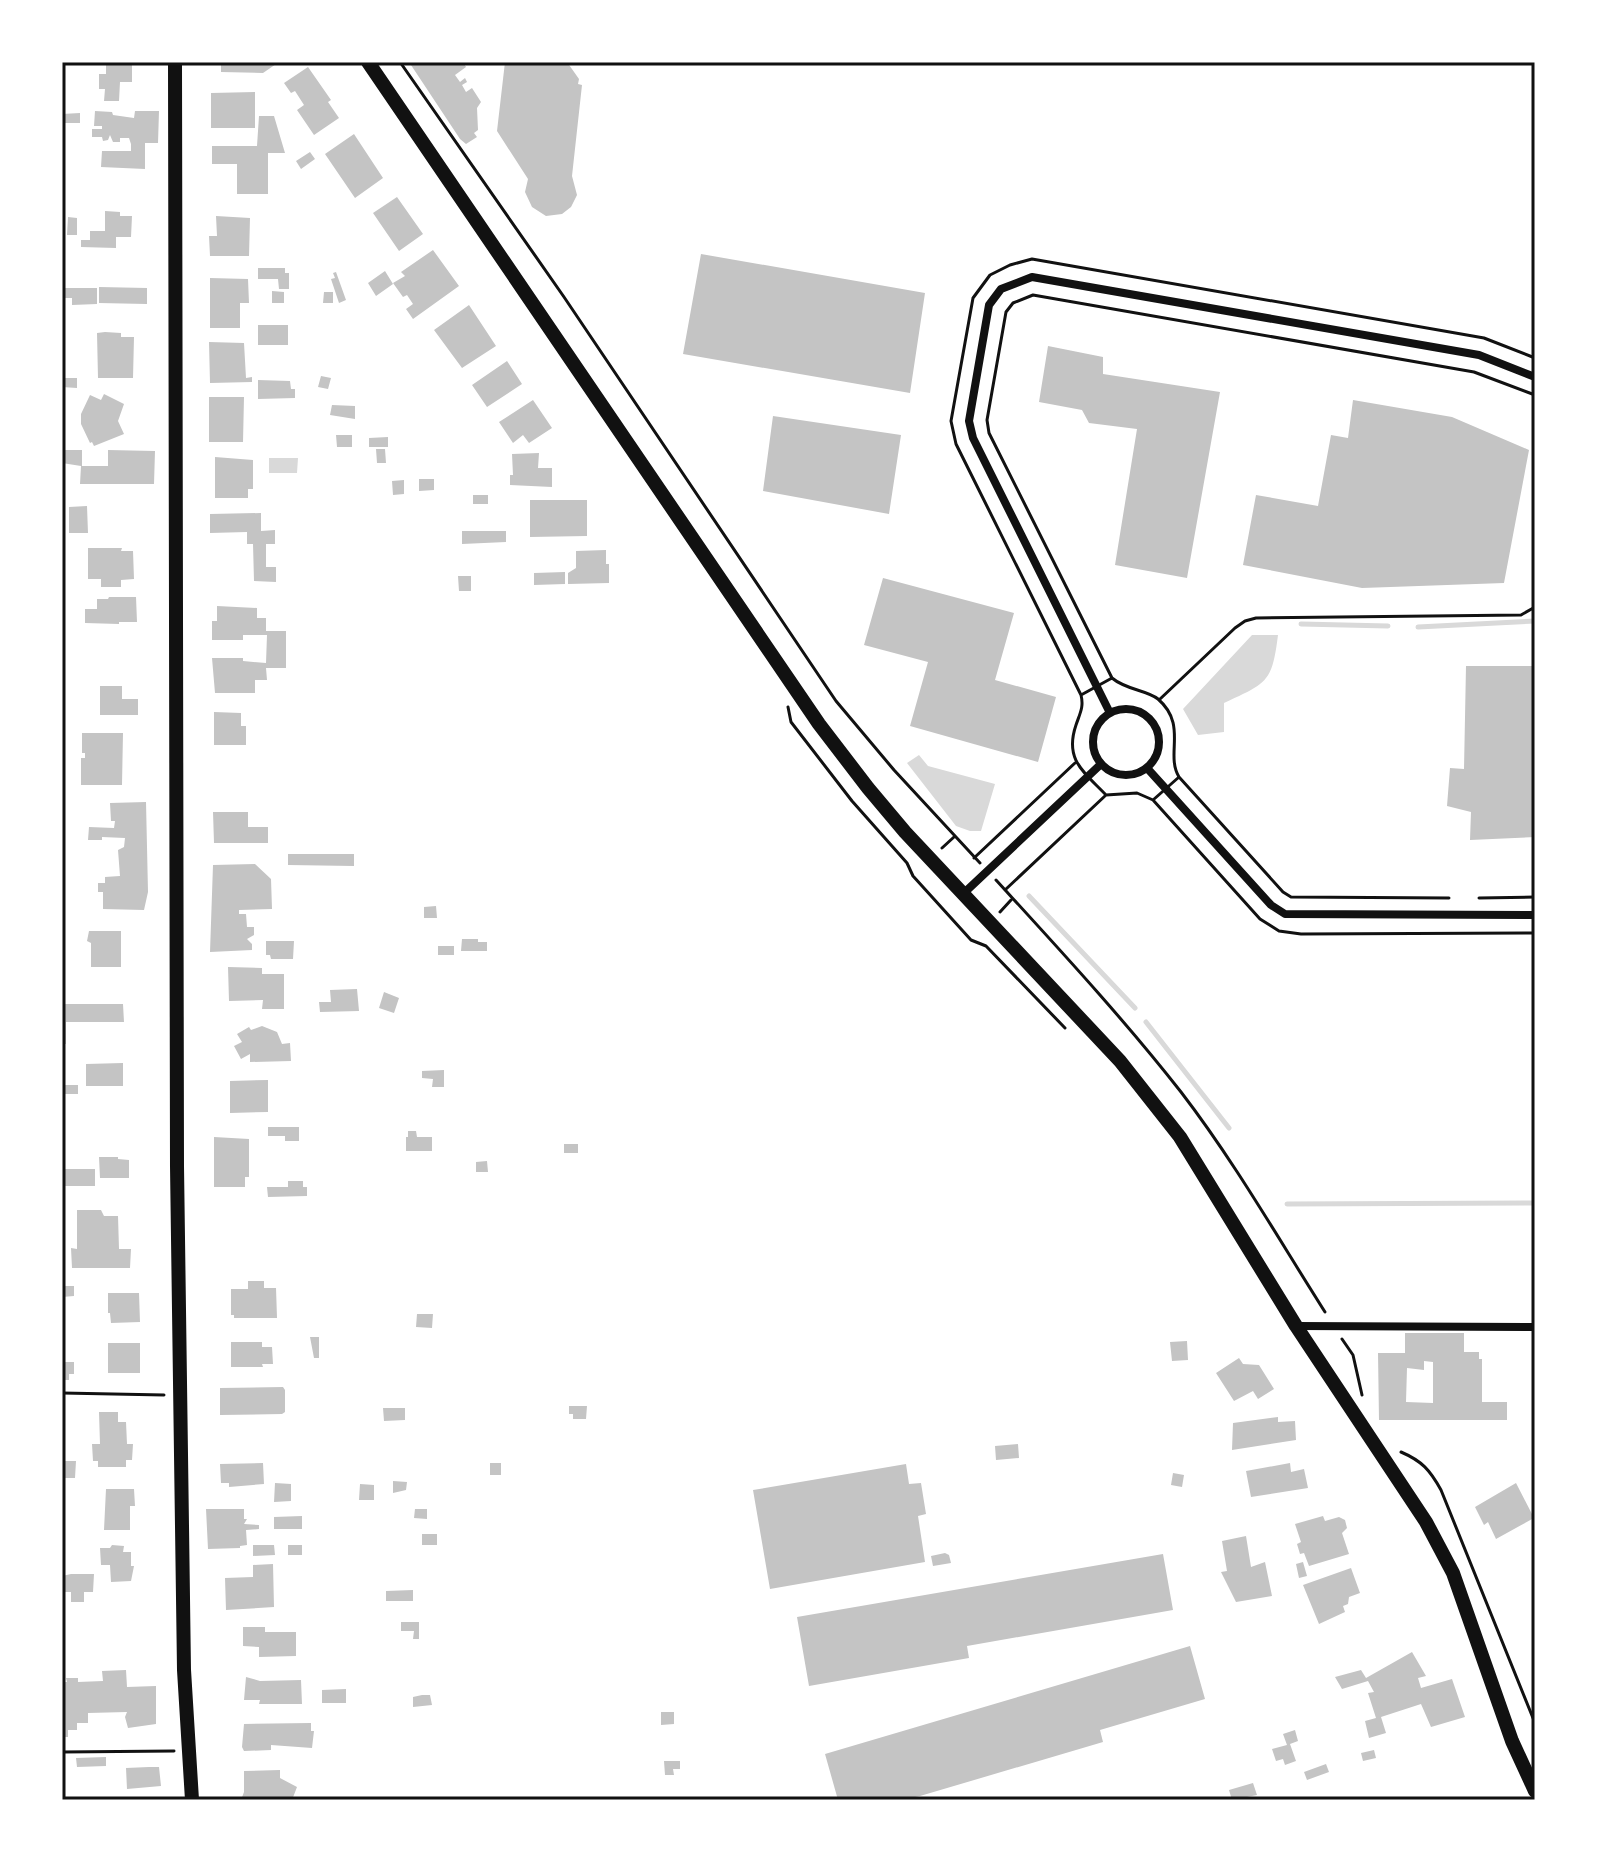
<svg xmlns="http://www.w3.org/2000/svg" width="1597" height="1862" viewBox="0 0 1597 1862" font-family="'Titillium Web',sans-serif">
<style>
.water{fill:#d9d9d9}
.lines{fill:none;stroke-linecap:round;stroke-linejoin:round}
.stream{stroke:#d9d9d9;stroke-width:5}
.building{fill:#c4c4c4;fill-rule:evenodd}
.path{stroke:#111;stroke-width:3}
.minor{stroke:#111;stroke-width:8}
.secondary{stroke:#111;stroke-width:14}
.neatline{fill:none;stroke:#111;stroke-width:3}
</style>
<rect width="100%" height="100%" fill="#fff"/>
<path class="water" d="M269,458H298L297,473H269Z
M1252,635H1278C1272,683 1267,683 1224,703V732L1198,735L1183,709Z
M919,755L928,766L995,784L981,831H970L956,826L907,763Z"/>
<g class="lines">
<path class="stream" d="M1301,624L1388,626
M1418,627L1535,621
M1029,896L1135,1008
M1146,1022L1229,1128
M1287,1204L1535,1203"/>
</g>
<path class="building" d="M106,62H132V82H120L119,101H104L105,89H99V74H106Z
M221,62H279L263,73L221,72Z
M409,62H463L466,67L455,75L460,82L465,78L467,82L462,85L466,92L472,88L481,102L477,108L478,130L474,133L477,137L466,144L460,139Z
M505,62H567L579,79L578,84L582,85L572,176L577,195L571,207L562,214L546,216L532,207L525,192L528,179L497,131Z
M308,67L331,100L328,102L339,118L314,135L297,110L304,105L295,91L291,93L284,83Z
M255,92V128H211V93Z
M95,111L112,112L113,115L134,118L135,111H159L158,143H145V169L101,167L102,151H131V144L129,138H120V142H113L110,135L108,140L103,141L102,137H92V129H102V126H94Z
M80,113V123H63L62,114Z
M259,116H274L285,153H268V194H237V164H212V146H257Z
M354,134L383,178L355,198L325,154Z
M310,152L315,159L301,169L296,161Z
M397,197L423,234L399,251L373,213Z
M105,211L120,212V216H132L131,237H116V248L81,247V240H90V231H105Z
M216,216L250,218L249,256H210L209,236H217Z
M68,217L77,218V235H67Z
M433,250L459,286L413,319L406,309L413,304L407,295L403,297L393,283L405,276L401,272Z
M701,254L925,293L910,393L683,354Z
M258,268H285V273H289V289H279L278,279H258Z
M385,271L393,284L376,296L368,283Z
M336,272L346,300L339,303L331,279L335,278L333,273Z
M210,278L248,279L249,303H240V328H210Z
M99,287L147,288V304L99,303Z
M63,288H97V304L72,305V298H63Z
M272,291L284,292V303H272Z
M324,292H333V303H323Z
M469,305L496,346L462,368L434,330Z
M258,325H288V345H258Z
M105,332L121,333V337H134L133,378H98L97,333Z
M209,342L244,343L246,378L252,377V382L210,383Z
M1048,346L1103,357V374L1220,392L1187,578L1115,565L1137,429L1089,423L1082,410L1039,402Z
M507,361L522,384L487,407L472,385Z
M321,376L331,378L328,389L318,387Z
M62,378H77V388L62,387Z
M258,380L290,381L291,389H295V398L258,399Z
M104,394L124,404L118,421L124,434L94,446L92,442L90,443L81,424V414L90,395L101,400Z
M209,397H244L243,442H209Z
M533,400L552,428L529,443L523,435L513,443L499,422Z
M1353,400L1452,417L1529,450L1504,583L1362,588L1243,565L1256,495L1318,506L1331,435L1348,438Z
M332,405L355,406V419L330,415Z
M773,416L901,435L889,514L763,491Z
M336,435H352V447H337Z
M388,437V447H369V438Z
M376,449H385L386,463H377Z
M62,450H82V466H108V450L155,451L154,484H80L81,466L62,463Z
M539,453L538,468H552V487L510,485V475H513L512,454Z
M215,457L253,460V489H248V498H215Z
M419,479H434V490L419,491Z
M404,480V494L393,495L392,481Z
M473,495H488V504H473Z
M530,500H587V536L530,537Z
M87,506L88,533H69V507Z
M261,513V531L275,530V544H266V567H276V582L254,581L253,544H247V532L210,533V514Z
M462,531H506V542L462,544Z
M88,548H122L121,551H133L134,579L121,580V587H101V579H88Z
M606,550V564H609V583L568,584V573L576,568V551Z
M565,572V584L534,585V573Z
M458,576H471V591H459Z
M883,578L1014,613L995,680L1056,697L1038,762L910,726L928,662L864,645Z
M109,597H136L137,622H119V624L85,623V609H97V599H108Z
M217,606L257,608V618H266V631H286V668H266L267,680H255V693H215L212,658H243V661L266,663L267,635H243V640H212V621H217Z
M1466,666H1535V837L1470,840L1471,812L1447,806L1450,768L1464,769Z
M100,686H122V699H138V715H100Z
M214,712L241,713V726H246V745H214Z
M82,733H123L122,785H81V758H85V753H82Z
M146,802L148,892L144,910L103,909V892H98V883H105V877L120,876L118,850L124,847L125,838L102,837V840H88L89,827L114,828L115,821H111L110,803Z
M213,812H248V827H268V843H214Z
M288,854H354V866L288,865Z
M255,864L271,879L272,909L239,910V914H246L247,927H254V935L247,939L252,944V950L210,952L213,865Z
M436,906L437,918H424V907Z
M89,931H121V967H91V943L87,941Z
M462,939H478V942H487V951H461Z
M266,941H294L293,959H271L270,955H266Z
M438,946H454V955H438Z
M228,967L262,968V974H284V1009H262L263,1000L229,1001Z
M357,989L359,1011L320,1012L319,1002H331L330,990Z
M384,992L399,998L394,1013L379,1008Z
M62,1004H123L124,1022H66V1044H62Z
M262,1026L277,1032L282,1044L290,1043L291,1061L250,1062V1054L241,1059L234,1046L242,1042L237,1034L249,1027L251,1030Z
M123,1063V1086H86V1064Z
M444,1070V1087H432L433,1079L422,1078V1071Z
M268,1080V1112L230,1113V1081Z
M62,1085H78V1094H62Z
M268,1127H299V1141H285V1136H268Z
M408,1131H416L417,1137H432V1151H406V1137H408Z
M214,1137L249,1139V1177H245V1187H214Z
M564,1144H578V1153H564Z
M99,1157H118V1159L129,1160V1178H100Z
M487,1161L488,1172H476V1162Z
M62,1169H95V1186H62Z
M288,1181H303V1187H307V1196L268,1197L267,1187H288Z
M77,1210H101L104,1216H118L119,1249H131L130,1268H72L71,1248L77,1249Z
M248,1281H264V1288H276L277,1318H234V1315H231V1289H248Z
M62,1286H74V1296L62,1297Z
M108,1293H139L140,1322L111,1323L110,1313H108Z
M417,1314H433L432,1328L416,1327Z
M1405,1333H1464V1352H1479V1359H1482V1402H1507V1420H1379L1378,1353H1405ZM1424,1361L1433,1362V1403L1406,1402L1407,1368L1424,1370Z
M310,1337H319V1358H314Z
M1187,1341L1188,1360L1172,1361L1170,1342Z
M231,1342H262V1347H272L273,1364H262L263,1367H231Z
M108,1343H140V1373H108Z
M1239,1358L1243,1364L1259,1365L1274,1389L1258,1399L1253,1391L1234,1401L1216,1373Z
M62,1362H74V1374H69V1380H62Z
M283,1387L285,1390V1412L282,1414L220,1415V1388Z
M569,1406H587L586,1419H573V1414H569Z
M383,1408H405V1420L384,1421Z
M99,1412H118V1422H126L127,1444H133L132,1460H126V1467H98V1461H93L92,1444H100Z
M1278,1417V1422L1295,1421L1296,1440L1232,1450L1233,1423Z
M1018,1444L1019,1458L996,1460L995,1446Z
M62,1461H76L75,1478H62Z
M263,1463L264,1484L229,1487V1483H221L220,1464Z
M490,1463H501V1475H490Z
M1290,1463L1291,1472L1304,1469L1308,1488L1251,1497L1246,1471Z
M906,1464L909,1484L921,1483L926,1514L918,1516L925,1562L770,1589L753,1490Z
M1173,1473L1184,1475L1182,1487L1171,1485Z
M393,1481L407,1482L406,1490L393,1493Z
M275,1483L291,1484V1501L274,1502Z
M1516,1483L1534,1518L1496,1539L1488,1522L1484,1525L1475,1507Z
M360,1484L374,1485V1500H359Z
M106,1489H134L135,1506H130V1530H104Z
M206,1509H244V1519H247L244,1524L259,1525V1529L246,1530L247,1545L240,1546V1548L208,1549Z
M415,1509H427V1519L414,1518Z
M302,1516V1529H274V1517Z
M1323,1516L1325,1521L1339,1517L1345,1520L1347,1528L1342,1533L1349,1554L1309,1566L1304,1553L1300,1554L1297,1544L1301,1542L1295,1524Z
M422,1534H437V1545H422Z
M1246,1536L1251,1567L1265,1562L1272,1596L1236,1602L1221,1572L1227,1571L1222,1541Z
M112,1545L124,1546L123,1552H131V1566H134L131,1581L111,1582L110,1565H101L100,1548H110Z
M253,1545H274L275,1555L253,1556Z
M288,1545H302V1555H288Z
M945,1553L949,1555L951,1563L933,1566L931,1556Z
M1163,1554L1173,1610L967,1646L969,1658L809,1686L797,1617Z
M1303,1562L1307,1576L1299,1578L1296,1564Z
M273,1564L274,1607L226,1610L225,1578L253,1577V1565Z
M1351,1568L1360,1593L1349,1597L1348,1604L1343,1606L1345,1612L1319,1624L1303,1585Z
M71,1574H94L93,1592H84V1602H71V1592H62V1576Z
M413,1590V1601H386V1591Z
M401,1622H419V1639H413L414,1631H401Z
M243,1627H265V1632H296V1656L259,1657V1647L243,1646Z
M1190,1646L1205,1699L1100,1730L1103,1742L920,1796L901,1800H838L825,1754Z
M1412,1652L1426,1676L1418,1678L1421,1688L1452,1679L1465,1717L1431,1727L1421,1704L1381,1717L1386,1733L1369,1738L1365,1721L1376,1718L1368,1693L1374,1692L1368,1681L1342,1689L1335,1677L1361,1670L1366,1678Z
M126,1670L127,1687L156,1686V1724L128,1728L125,1717L127,1712L88,1713V1723H77V1730H68V1737H62V1682H67L66,1678H78V1682L103,1681L102,1671Z
M246,1677L260,1681L301,1680L302,1704H259L260,1700H244Z
M346,1689V1703H322V1690Z
M422,1695H430L432,1705L413,1707V1697Z
M661,1712H674V1724L661,1725Z
M311,1723V1731H314L312,1748L271,1745V1750L244,1751L242,1747L244,1724Z
M1295,1730L1298,1741L1290,1744L1296,1761L1285,1765L1283,1759L1276,1761L1272,1749L1287,1745L1283,1734Z
M1374,1750L1376,1758L1363,1761L1361,1753Z
M106,1757V1766L77,1767L76,1758Z
M664,1761H680V1769H673L674,1775H665Z
M1326,1764L1329,1772L1307,1780L1304,1772Z
M149,1767H159L161,1786L127,1789L126,1768Z
M280,1770V1778L297,1787L292,1800H241L244,1792V1771Z
M1253,1783L1257,1795L1232,1800L1229,1790Z"/>
<g class="lines">
<path class="path" d="M400,62L564,297L836,701L894,770L980,863
M1112,678L989,433L987,420L1006,312L1013,303L1033,295L1474,372L1535,395
M1112,678C1126,690 1147,690 1158,699C1188,725 1165,754 1179,777L1153,800L1137,793L1106,795C1084,772 1064,760 1076,725C1080,713 1084,707 1081,695Z
M1081,695L956,444L951,421L973,298L990,275L1010,265L1032,259L1484,338L1535,358
M1159,700L1235,628L1245,621L1256,618L1521,615L1535,607
M788,707L791,722L852,801L907,863L913,876L971,940L986,946L1065,1028
M1179,777L1283,892L1291,897L1449,898
M1153,800L1260,919L1279,931L1301,934L1535,933
M942,848L954,837
M974,858L1075,763
M996,880C1059,949 1123,1018 1181,1092C1234,1161 1278,1238 1325,1312
M1005,890L1106,795
M1479,898L1535,897
M1000,912L1011,900
M1342,1339L1353,1355L1362,1395
M62,1393L164,1395
M1401,1452C1422,1461 1430,1470 1441,1490L1535,1723
M62,1752L174,1751"/>
<path class="minor" d="M1093 742a33 33 0 1 1 66 0a33 33 0 1 1-66 0Z
M1110,713L973,438L969,421L989,305L1001,289L1032,277L1479,355L1535,377
M1147,768L1271,905L1285,914L1535,915
M964,893L1101,764
M1296,1326L1535,1327"/>
<path class="secondary" d="M175,62L177,1166L184,1670L192,1800
M368,62L819,724L868,788L905,832L1120,1061L1180,1137L1296,1326L1426,1522L1453,1573L1512,1741L1535,1791"/>
</g>
<rect width="1597" height="1862" fill="none" stroke="#ffffff" stroke-width="128"/>
<rect x="64" y="64" width="1469" height="1734" class="neatline"/>
</svg>
